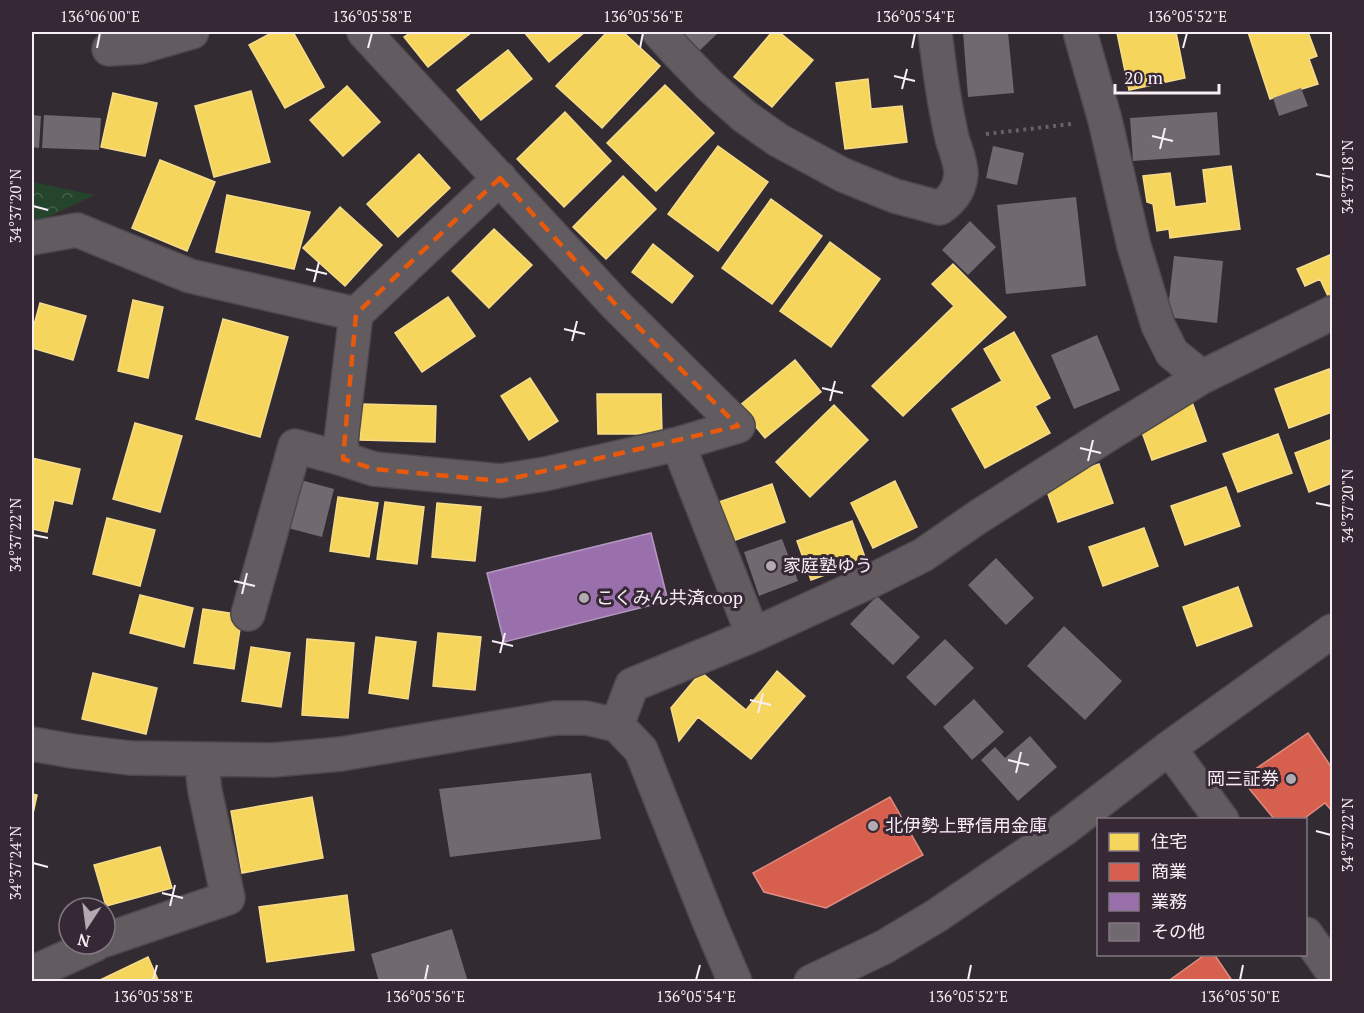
<svg xmlns="http://www.w3.org/2000/svg" width="1364" height="1013" viewBox="0 0 1364 1013" font-family="'PT Serif','Noto Sans JP',serif">
<style>
.park{fill:url(#park-crowns)}
.homes{fill:#f6d55c;stroke:#f6dc8a;stroke-width:1.5}
.shops{fill:#d6604d;stroke:#e08b80;stroke-width:1.5}
.offices{fill:#9970ab;stroke:#b596c2;stroke-width:1.5}
.building{fill:#706a70}
.lines{fill:none;stroke-linecap:round;stroke-linejoin:round}
.minor-casing{stroke:#4e484e;stroke-width:36}
.path{stroke:#676266;stroke-width:4;stroke-dasharray:3 4.5;stroke-linecap:butt}
.minor{stroke:#625c61;stroke-width:33}
.marked{fill:none;stroke:#e8590c;stroke-width:4.5;stroke-dasharray:12 8;stroke-linejoin:round}
.ticks{fill:none;stroke:#f7eef6;stroke-width:2}
.poi-dot{fill:#b2aab1;stroke:#362835;stroke-width:2}
.labels{text-anchor:middle;stroke-width:6;stroke-linejoin:round;paint-order:stroke}
.poi-label{font-size:18px;fill:#f7eef6;stroke:#362835;text-anchor:start}
.neatline{fill:none;stroke:#f7eef6;stroke-width:2}
.ticks-label{font-size:15px;text-anchor:middle;fill:#f7eef6}
</style>
<defs>
<pattern id="park-crowns" width="20" height="18" patternUnits="userSpaceOnUse" patternTransform="scale(1.5)"><rect width="20" height="18" fill="#24452b"/><path d="M2 6a3 3 0 1 1 6 0M12 15a3 3 0 1 1 6 0" fill="none" stroke="#45604a"/></pattern>
</defs>
<rect width="100%" height="100%" fill="#322c32"/>
<path class="park" d="M32,182L94,195L32,225Z"/>
<path class="homes" d="M273,32H293L324,87L285,108L249,45Z
M412,32H472L428,67L404,37Z
M524,32H585L549,62Z
M607,32H623L660,66L602,128L556,86Z
M772,32H779L813,60L772,107L734,77Z
M1126,32H1176L1185,78L1129,90L1117,33Z
M1248,32H1308L1317,56L1309,59L1318,84L1270,99Z
M508,50L532,79L481,120L457,90Z
M868,79L871,109L902,106L907,142L845,149L836,83Z
M665,85L714,133L656,191L607,143Z
M347,86L380,122L343,156L310,120Z
M251,91L270,162L214,177L195,106Z
M113,93L157,103L145,156L101,147Z
M565,112L611,161L564,207L517,159Z
M718,146L768,182L718,251L668,214Z
M419,154L450,188L398,237L367,204Z
M160,160L215,182L187,251L132,228Z
M1231,166L1240,229L1170,238L1169,229L1157,231L1153,204L1147,202L1143,176L1170,173L1175,207L1207,203L1203,170Z
M623,176L656,209L606,259L573,227Z
M227,195L310,212L294,269L216,252Z
M771,199L822,236L772,304L722,268Z
M340,207L382,245L345,286L303,248Z
M494,229L532,265L489,308L452,271Z
M830,242L880,279L831,347L780,311Z
M653,244L693,276L672,303L632,272Z
M1332,254V305L1320,279L1305,286L1297,269Z
M953,264L1006,317L903,416L872,386L954,306L932,284Z
M448,297L475,336L422,372L395,333Z
M133,300L163,307L148,378L118,371Z
M40,303L86,316L73,360L32,348V332Z
M223,319L288,337L260,437L196,419Z
M1014,332L1050,398L1035,406L1050,433L985,468L952,409L1002,381L984,349Z
M795,360L821,392L765,438L739,406Z
M1329,369L1332,378V412L1289,428L1275,389Z
M530,378L558,421L529,440L501,396Z
M597,394H661L662,434H598Z
M1192,402L1206,441L1152,460L1138,421Z
M361,404L436,406L435,442L360,440Z
M834,405L868,440L810,497L776,462Z
M135,423L182,436L160,512L113,499Z
M1278,434L1292,473L1238,492L1223,454Z
M1332,439V483L1309,492L1295,453Z
M32,458L80,469L72,504L54,500L47,532L32,529Z
M1099,464L1113,503L1058,522L1044,483Z
M895,481L917,527L873,548L851,503Z
M772,484L785,522L730,542L716,503Z
M1226,487L1240,526L1185,545L1171,506Z
M338,497L378,503L369,557L330,551Z
M385,502L424,507L417,564L377,559Z
M437,503L481,507L475,561L432,557Z
M107,518L155,530L140,586L93,574Z
M852,521L866,560L811,580L797,541Z
M1144,528L1158,566L1103,586L1089,547Z
M1238,587L1252,626L1197,646L1183,607Z
M140,595L193,608L184,647L130,633Z
M203,609L242,615L234,669L194,663Z
M438,633L481,637L475,690L433,686Z
M376,637L416,642L408,699L369,693Z
M307,639L354,643L348,718L302,715Z
M251,647L290,653L281,707L242,701Z
M777,671L805,696L751,759L698,717L679,741L671,708L701,672L746,710Z
M93,673L157,688L146,734L82,719Z
M32,794L37,795L32,818Z
M312,797L323,858L242,873L231,811Z
M160,847L172,888L106,906L94,865Z
M347,895L354,950L267,962L259,907Z
M148,957L159,982H96Z"/>
<path class="shops" d="M1308,733L1332,768V811L1325,803L1302,820H1275L1247,786L1251,772Z
M890,797L923,855L826,908L764,892L753,873Z
M1206,954H1214L1233,982H1167Z"/>
<path class="offices" d="M651,533L668,601L504,642L487,573Z"/>
<path class="building" d="M681,32H719L699,51Z
M963,32H1008L1014,93L968,97Z
M1301,88L1308,106L1279,116L1273,98Z
M1217,112L1220,155L1133,161L1130,118Z
M32,115L41,116L39,148L32,147Z
M44,115L101,118L99,150L42,148Z
M993,146L1024,153L1017,185L986,178Z
M1076,197L1086,286L1006,294L997,205Z
M970,221L996,247L968,275L942,250Z
M1174,256L1223,261L1217,323L1167,317Z
M1097,335L1120,390L1074,409L1051,355Z
M297,479L334,489L322,537L284,527Z
M782,539L798,581L759,596L744,552Z
M996,558L1034,598L1006,625L968,585Z
M877,596L920,637L893,665L850,624Z
M1064,626L1122,681L1085,720L1027,666Z
M945,639L974,668L935,706L906,677Z
M974,699L1004,732L972,760L943,727Z
M1030,736L1057,767L1018,801L981,760L995,747L1005,758Z
M591,773L601,839L450,857L439,789Z
M452,929L468,982H379L371,954Z"/>
<g class="lines">
<g class="minor-casing">
<path id="minor" d="M659,32L678,53L709,85L744,116L778,140L843,175L895,196L940,208C953,199 960,189 961,174C961,162 955,149 952,138C944,103 939,67 935,32
M1080,32L1105,120L1134,246L1158,325L1172,353L1202,377
M109,49L140,47L192,32
M32,238L77,230L190,276L356,314
M678,444L753,635
M343,459L341,441L356,314L500,178
M248,614L295,446L343,459L374,469L501,481L545,474L678,444L738,426L616,305L364,32
M617,725L632,685L753,635L875,579L923,555L978,517L1112,432L1202,377L1332,313
M32,744L72,751L130,758L273,760L341,754L555,718H586L617,725L641,750L709,921L735,982
M1169,748L1222,820
M1306,934L1332,971
M105,940L228,898L205,791L201,759
M32,973L96,944
M811,982L884,947L936,916L1064,829L1169,748L1332,631"/>
</g>
<path class="path" d="M986,134L1071,124"/>
<use href="#minor" class="minor"/>
</g>
<path class="marked" d="M500,178L616,305L738,426L501,481L374,469L343,459L356,314Z"/>
<path class="ticks" d="M97,48L100,33M368,48L372,33M640,48L643,33M912,48L915,33M1183,48L1187,33M894,76L915,81M902,89L907,69M1152,136L1173,141M1160,149L1165,128M1316,174L1331,177M33,206L48,210M306,269L327,274M314,282L319,262M564,329L585,334M572,341L577,321M822,388L843,393M830,401L835,381M1080,448L1101,453M1088,461L1093,440M1316,503L1331,506M33,535L48,538M234,581L255,586M242,594L247,573M492,641L513,646M500,653L505,633M750,700L771,705M758,713L763,693M1008,760L1029,765M1016,773L1021,752M1316,831L1331,835M33,863L48,867M162,893L183,898M170,906L175,885M153,980L157,965M425,980L428,965M696,980L700,965M968,980L971,965M1240,980L1243,965"/>
<g class="poi-dot">
<circle cx="771" cy="566" r="6"/>
<circle cx="584" cy="598" r="6"/>
<circle cx="1291" cy="779" r="6"/>
<circle cx="873" cy="826" r="6"/>
</g>
<g class="labels">
<g class="poi-label">
<text x="783" y="572">家庭塾ゆう</text>
<text x="596" y="604">こくみん共済coop</text>
<text x="1279" y="785" text-anchor="end">岡三証券</text>
<text x="885" y="832">北伊勢上野信用金庫</text>
</g>
</g>
<rect width="1364" height="1013" fill="none" stroke="#362835" stroke-width="66"/>
<rect x="1097" y="818" width="210" height="138" fill="#362835" stroke="#837782" stroke-width="1.5"/>
<rect x="1109" y="833" width="30" height="18" fill="#f6d55c" stroke="#837782" stroke-width="1.5"/>
<text x="1151" y="848" font-size="18" fill="#f7eef6">住宅</text>
<rect x="1109" y="863" width="30" height="18" fill="#d6604d" stroke="#837782" stroke-width="1.5"/>
<text x="1151" y="878" font-size="18" fill="#f7eef6">商業</text>
<rect x="1109" y="893" width="30" height="18" fill="#9970ab" stroke="#837782" stroke-width="1.5"/>
<text x="1151" y="908" font-size="18" fill="#f7eef6">業務</text>
<rect x="1109" y="923" width="30" height="18" fill="#706a70" stroke="#837782" stroke-width="1.5"/>
<text x="1151" y="938" font-size="18" fill="#f7eef6">その他</text>
<g transform="translate(87 926) rotate(193)"><circle r="28" fill="#362835" stroke="#837782" stroke-width="1.5"/>
<path d="M0-4.5L10 22L0 15L-10 22Z" fill="#b2aab1"/>
<text y="-9" font-size="16" font-weight="bold" text-anchor="middle" fill="#f7eef6">N</text>
</g>
<path d="M1115 84v9h104v-9" fill="none" stroke="#f7eef6" stroke-width="3"/>
<text x="1124" y="84" font-size="18" fill="#f7eef6" stroke="#362835" stroke-width="4.5" paint-order="stroke">20 m</text>
<rect x="33" y="33" width="1298" height="947" class="neatline"/>
<g class="ticks-label">
<text x="100" y="22">136°06'00"E</text>
<text x="372" y="22">136°05'58"E</text>
<text x="643" y="22">136°05'56"E</text>
<text x="915" y="22">136°05'54"E</text>
<text x="1187" y="22">136°05'52"E</text>
<text transform="translate(1348 177) rotate(-90)" y="5">34°37'18"N</text>
<text transform="translate(16 206) rotate(-90)" y="5">34°37'20"N</text>
<text transform="translate(1348 506) rotate(-90)" y="5">34°37'20"N</text>
<text transform="translate(16 535) rotate(-90)" y="5">34°37'22"N</text>
<text transform="translate(1348 835) rotate(-90)" y="5">34°37'22"N</text>
<text transform="translate(16 863) rotate(-90)" y="5">34°37'24"N</text>
<text x="153" y="1002">136°05'58"E</text>
<text x="425" y="1002">136°05'56"E</text>
<text x="696" y="1002">136°05'54"E</text>
<text x="968" y="1002">136°05'52"E</text>
<text x="1240" y="1002">136°05'50"E</text>
</g>
</svg>
